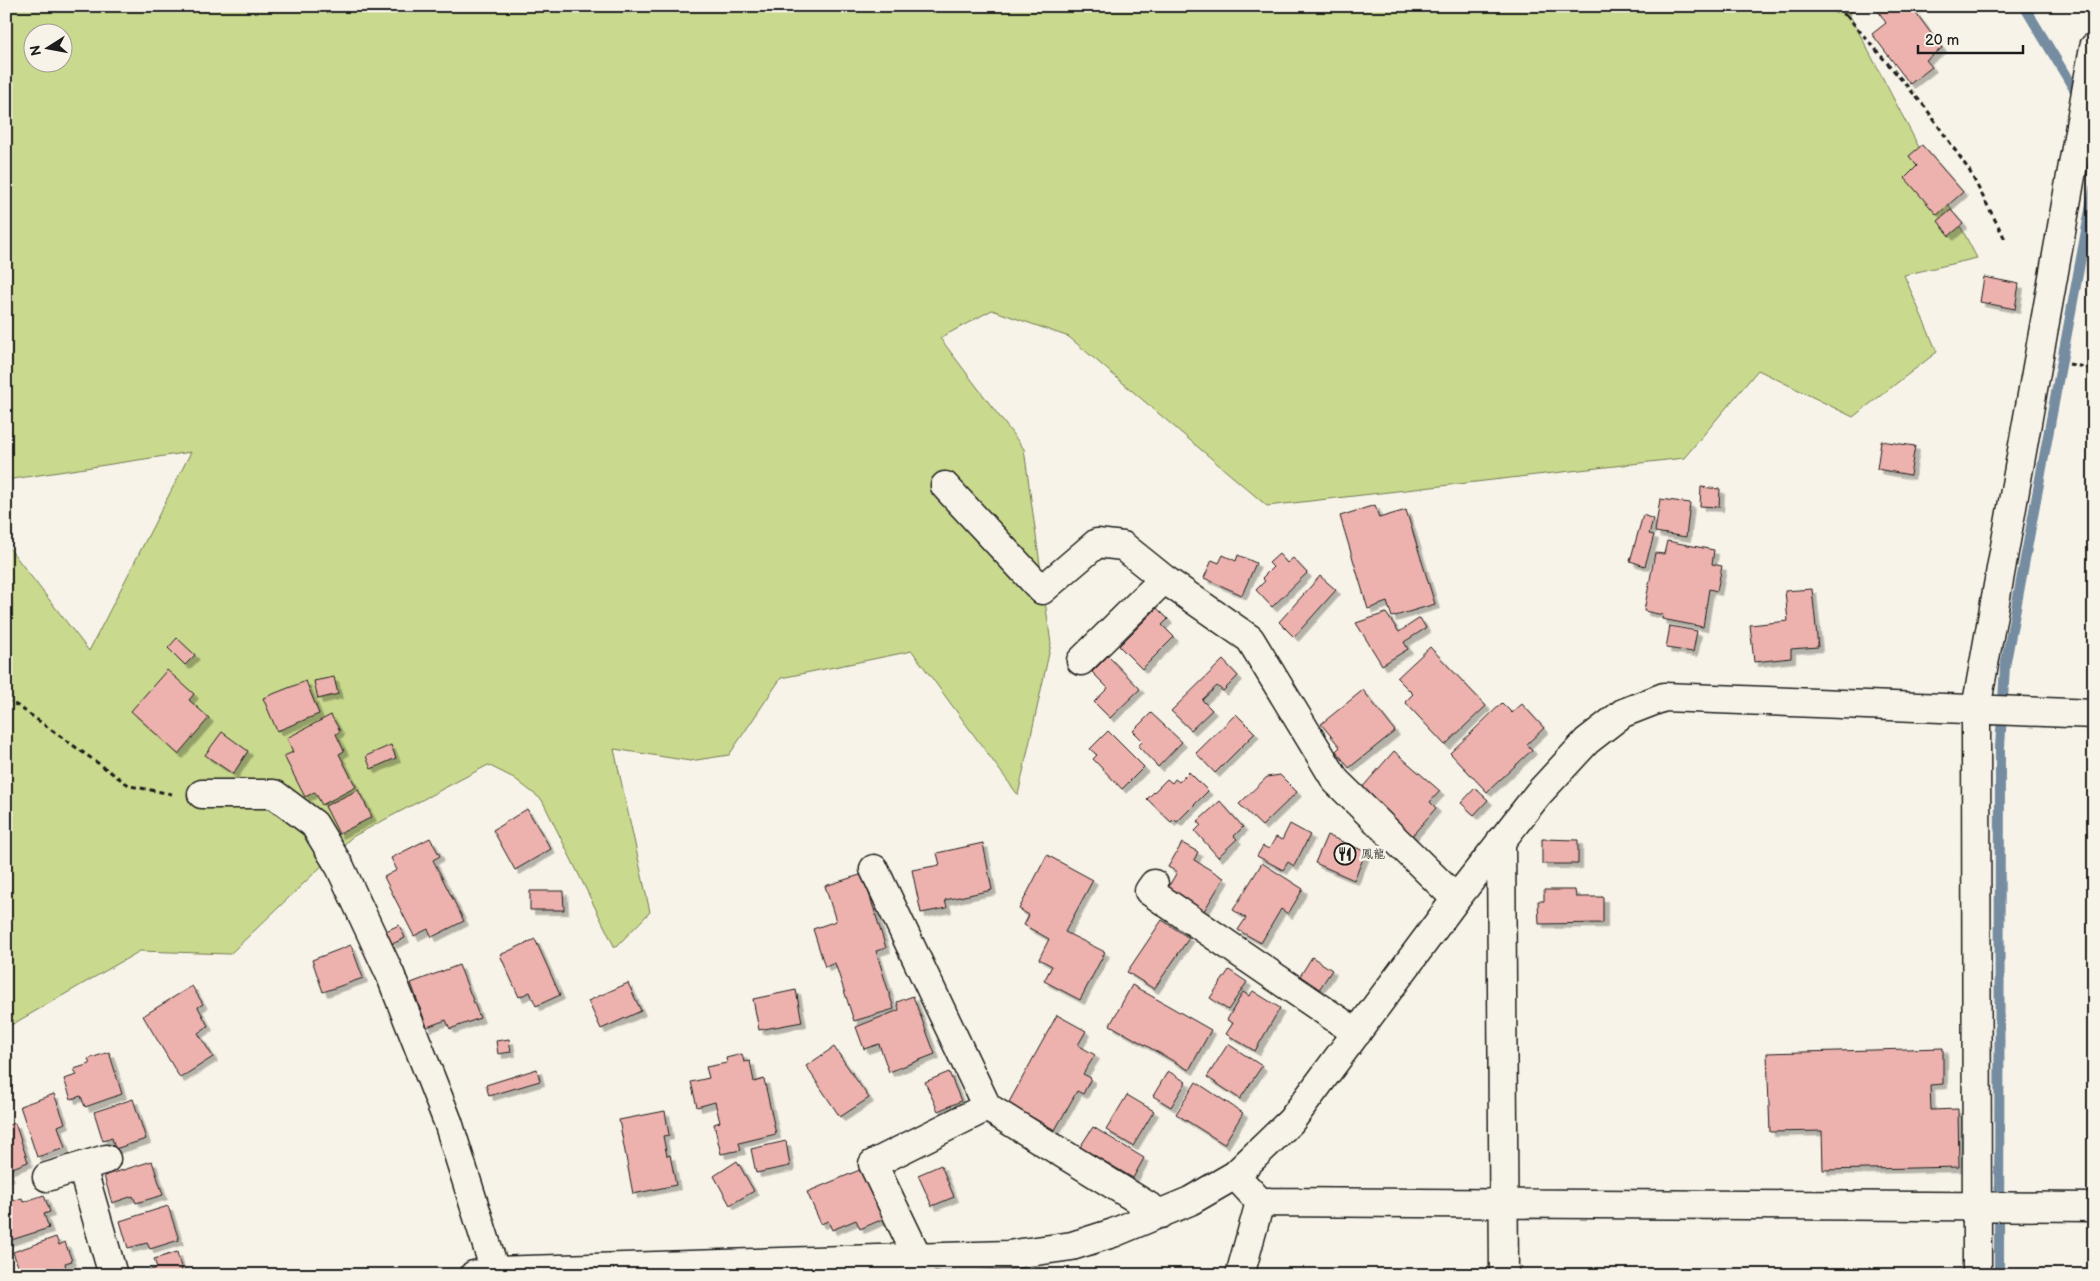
<svg xmlns="http://www.w3.org/2000/svg" width="2100" height="1281" viewBox="0 0 2100 1281" font-family="'Balsamiq Sans','Klee One',sans-serif">
<style>
.green{fill:#c9d98d;stroke:#727a54;fill-rule:evenodd}
.lines{fill:none;stroke-linecap:round;stroke-linejoin:round}
.stream{stroke:#748ca1;stroke-width:10}
.building{fill:#edb2ad;stroke:#1c1c1c;filter:url(#shadow)}
.minor-casing{stroke:#1c1c1c;stroke-width:31}
.path{stroke:#1c1c1c;stroke-width:3;stroke-dasharray:5 4;stroke-linecap:butt}
.minor{stroke:#f7f3e8;stroke-width:28}
.labels{text-anchor:middle;stroke-width:5;stroke-linejoin:round;paint-order:stroke}
.poi-label{font-size:12px;fill:#1c1c1c;stroke:#f7f3e8;text-anchor:start}
</style>
<defs>
<filter id="shadow"><feDropShadow dx="4.5" dy="4.5" stdDeviation="0" flood-color="#0004"/></filter>
</defs>
<rect width="100%" height="100%" fill="#f7f3e8"/>
<filter id="ink" filterUnits="userSpaceOnUse"><feTurbulence type="fractalNoise" baseFrequency=".02" numOctaves="2"/><feDisplacementMap in="SourceGraphic" scale="10" xChannelSelector="R" yChannelSelector="G"/><feConvolveMatrix kernelMatrix="1 2 1 2 8 2 1 2 1" color-interpolation-filters="sRGB"/></filter>
<g filter="url(#ink)">
<path class="green" d="M6,6H1845L1977,258L1904,275L1937,352L1853,417L1758,370L1684,458L1267,506L1069,337L992,310L940,338L1024,449L1051,644L1018,795L912,651L781,678L729,755L690,761L614,749L650,912L615,948L542,800L514,778L488,765L352,837L230,954L140,951L6,1028V544L89,651L191,452L6,480ZM32,32H62V62H32Z"/>
<g class="lines">
<path class="stream" d="M2024,6L2080,99
M1999,1275L2000,747L2005,667L2094,188"/>
</g>
<path class="building" d="M1875,6H1916L1913,9L1942,48L1926,60L1932,67L1910,84L1872,34L1886,23Z
M1922,145L1963,192L1937,215L1905,178L1917,166L1909,156Z
M1951,210L1963,224L1949,236L1938,221Z
M1984,277L2019,284L2015,309L1980,302Z
M1881,441L1915,446L1910,475L1877,469Z
M1701,487L1720,489L1719,507L1700,506Z
M1660,499L1690,503L1686,537L1655,532Z
M1375,505L1379,518L1406,510L1435,604L1392,617L1387,602L1368,609L1340,516Z
M1643,515L1653,519L1649,534L1654,535L1645,566L1630,561Z
M1667,541L1714,550L1712,564L1722,566L1717,591L1709,589L1703,627L1662,619L1663,615L1644,611L1655,553L1664,554Z
M1279,554L1287,563L1293,558L1307,573L1272,607L1256,590L1265,581L1262,578L1273,567L1269,563Z
M1223,555L1236,561L1238,555L1256,563L1242,595L1204,578L1212,560L1219,563Z
M1320,576L1336,590L1294,637L1279,622Z
M1812,589L1818,647L1791,649V658L1754,662L1750,625L1788,621L1785,591Z
M1157,608L1168,619L1162,625L1174,637L1142,669L1119,646Z
M1386,613L1399,632L1420,618L1426,628L1404,642L1408,649L1382,665L1356,623Z
M1670,626L1697,631L1693,652L1666,648Z
M177,638L195,655L185,665L168,648Z
M1430,647L1486,706L1445,745L1405,702L1413,694L1397,678Z
M1108,656L1140,689L1110,718L1094,702L1108,688L1092,672Z
M1223,660L1238,676L1223,691L1217,686L1202,700L1212,710L1191,730L1171,711Z
M167,670L194,694L189,700L209,718L178,754L131,711Z
M334,677L338,694L318,699L314,681Z
M306,681L319,714L277,731L263,698Z
M1363,690L1395,731L1349,768L1336,751L1340,747L1321,724Z
M1502,703L1512,713L1522,704L1544,728L1527,744L1532,750L1487,792L1450,753Z
M1151,713L1182,742L1158,767L1138,746L1143,741L1133,731Z
M1236,714L1255,733L1215,773L1196,753Z
M331,715L340,731L336,734L344,751L339,754L356,787L322,805L315,792L305,797L284,756L293,752L287,738Z
M1108,731L1144,767L1122,789L1093,759L1097,755L1090,749Z
M222,732L248,751L233,774L205,755Z
M391,745L396,758L371,769L366,756Z
M1394,751L1440,791L1430,802L1436,808L1411,837L1360,790Z
M1189,772L1208,791L1177,822L1174,819L1171,822L1147,799L1167,779L1172,783L1175,779L1179,782Z
M1280,775L1297,792L1262,826L1239,804L1267,777Z
M1475,788L1488,800L1474,815L1461,803Z
M358,790L372,817L339,834L325,806Z
M1220,801L1243,827L1234,836L1237,839L1218,857L1195,831L1201,825L1198,821Z
M527,809L551,849L515,870L493,830Z
M1290,824L1310,835L1294,866L1288,862L1283,870L1257,856L1263,846L1269,849L1276,837L1282,840Z
M1327,835L1366,852L1354,880L1315,863Z
M430,838L440,856L433,860L464,921L432,937L428,929L414,936L384,877L397,870L391,858Z
M1542,839L1578,840V864H1542Z
M983,843L992,890L945,900L947,908L921,913L912,870L940,865L937,853Z
M1182,843L1198,852L1194,860L1224,878L1202,914L1166,891L1177,872L1168,867Z
M1047,855L1093,880L1065,932L1105,952L1080,1000L1044,981L1052,966L1039,959L1049,939L1024,925L1029,915L1019,909Z
M1262,863L1303,889L1288,914L1281,909L1261,943L1238,930L1246,918L1233,910Z
M863,874L886,948L876,951L894,1009L854,1021L835,963L825,967L813,929L836,921L825,886Z
M1544,890H1575L1576,897H1603V923L1539,924L1538,901H1544Z
M530,891H563L564,910H530Z
M1162,920L1189,938L1154,989L1127,972Z
M399,925L405,938L392,944L386,931Z
M535,939L560,995L536,1006L530,992L519,997L500,955Z
M351,945L363,978L323,992L312,960Z
M1312,957L1332,970L1316,994L1297,981Z
M459,965L480,1018L450,1029L446,1020L427,1027L411,983Z
M1229,970L1247,982L1228,1010L1210,998Z
M628,983L641,1011L601,1029L588,1001Z
M1132,985L1211,1030L1189,1070L1110,1025Z
M192,986L203,1004L198,1007L208,1026L198,1033L213,1057L180,1078L143,1016Z
M796,990L802,1022L759,1030L753,999Z
M1253,991L1280,1008L1255,1051L1226,1034L1233,1023L1227,1020L1243,992L1249,996Z
M913,996L935,1054L889,1072L879,1044L864,1049L856,1027L899,1010L897,1002Z
M1057,1015L1086,1031L1078,1045L1095,1055L1083,1074L1091,1078L1083,1094L1077,1091L1055,1130L1008,1104Z
M509,1039L511,1052L498,1054L496,1041Z
M1228,1044L1262,1066L1240,1099L1207,1077Z
M834,1047L869,1098L840,1117L806,1066Z
M1943,1048V1084L1930,1085L1931,1110L1958,1109L1959,1167L1823,1170L1822,1131L1770,1132L1767,1053Z
M109,1052L122,1094L85,1107L81,1096L71,1099L64,1079L77,1075L74,1069L90,1064L88,1059Z
M742,1054L744,1062L750,1061L754,1082L764,1079L776,1134L739,1143L741,1150L721,1154L714,1124L720,1122L715,1102L697,1107L691,1082L709,1078L706,1067L727,1063L726,1058Z
M537,1069L540,1081L489,1096L486,1085Z
M1168,1071L1186,1082L1171,1107L1153,1096Z
M949,1072L961,1101L938,1111L925,1082Z
M1196,1082L1243,1113L1224,1144L1176,1114Z
M54,1094L65,1123L58,1126L65,1148L37,1157L20,1106Z
M1127,1095L1154,1111L1133,1146L1106,1130Z
M133,1099L146,1139L115,1149L112,1138L103,1141L94,1112Z
M665,1111L669,1135L663,1136L667,1156L670,1155L676,1185L633,1194L619,1120Z
M15,1123L28,1162L7,1170L10,1176L6,1177V1126Z
M1093,1127L1144,1158L1133,1178L1080,1147Z
M786,1141L790,1166L756,1173L751,1149Z
M152,1161L163,1195L136,1203L133,1196L112,1203L104,1176Z
M737,1161L754,1191L730,1205L714,1176Z
M941,1165L954,1197L932,1206L918,1175Z
M862,1169L883,1219L860,1229L856,1220L832,1230L828,1221L821,1224L807,1192Z
M44,1195L50,1212L44,1214L49,1228L8,1241L6,1203L22,1198L23,1202Z
M168,1206L179,1240L150,1249L147,1243L128,1248L120,1221Z
M56,1237L59,1245L65,1242L72,1261L65,1263L66,1268L47,1275H21L13,1252Z
M177,1252L183,1275H149L148,1271L157,1268L154,1259Z"/>
<g class="lines">
<g class="minor-casing">
<path id="minor" d="M945,486L1042,590L1097,543L1123,546L1164,579L1250,639L1336,781L1456,899
M1081,661L1164,579
M202,794H274L314,824L340,867L390,974L448,1122L495,1271
M1501,840L1504,1275
M874,869L987,1107L1161,1214
M1154,884L1149,891L1357,1033
M82,1167L113,1275
M1235,1175L1260,1202L2094,1207
M47,1177L106,1159
M918,1258L873,1164L987,1107
M474,1275L495,1271L1008,1255L1072,1246L1113,1233L1190,1201L1235,1175L1291,1121L1456,899L1538,794L1587,741L1623,713L1664,697L2094,714
M1240,1275L1260,1202
M1977,1275L1976,709L2094,47"/>
</g>
<path class="path" d="M1816,6L1846,15L1857,6
M1846,15L1925,107L1969,170L2005,239
M2069,364L2094,369
M6,700L18,706L130,786L172,794"/>
<use href="#minor" class="minor"/>
</g>
</g>
<defs>
<g id="restaurant-ring" transform="scale(1.125)"><circle r="9.5" fill="#f7f3e8" stroke="#1c1c1c" stroke-width="1.5"/><path d="M-5-6h1v4h1v-4h1v4h1v-4h1v5L-1.5 .5V6h-2V.5L-5-1ZM5-6V6H3V1.5H1.5Q1.5-4 5-6Z" fill="#1c1c1c"/></g>
</defs>
<g fill-rule="evenodd">
<use href="#restaurant-ring" x="1345" y="854"/>
</g>
<g class="labels">
<g class="poi-label">
<text x="1361" y="858">鳳龍</text>
</g>
</g>
<rect width="2100" height="1281" fill="none" stroke="#f7f3e8" stroke-width="25"/>
<rect x="12" y="12" width="2075" height="1256" fill="none" stroke="#1c1c1c" stroke-width="2" filter="url(#ink)"/>
<g transform="translate(48 48) rotate(259)"><circle r="24" fill="#f7f3e8" stroke="#9f9d96"/>
<path d="M0-4L9 19L0 12L-9 19Z" fill="#1c1c1c"/>
<text y="-8" font-size="14" font-weight="bold" text-anchor="middle" fill="#1c1c1c">N</text>
</g>
<path d="M1918 45v8h105v-8" fill="none" stroke="#1c1c1c" stroke-width="2.5"/>
<text x="1925" y="45" font-size="15" fill="#1c1c1c" stroke="#f7f3e8" stroke-width="4" paint-order="stroke">20 m</text>
</svg>
